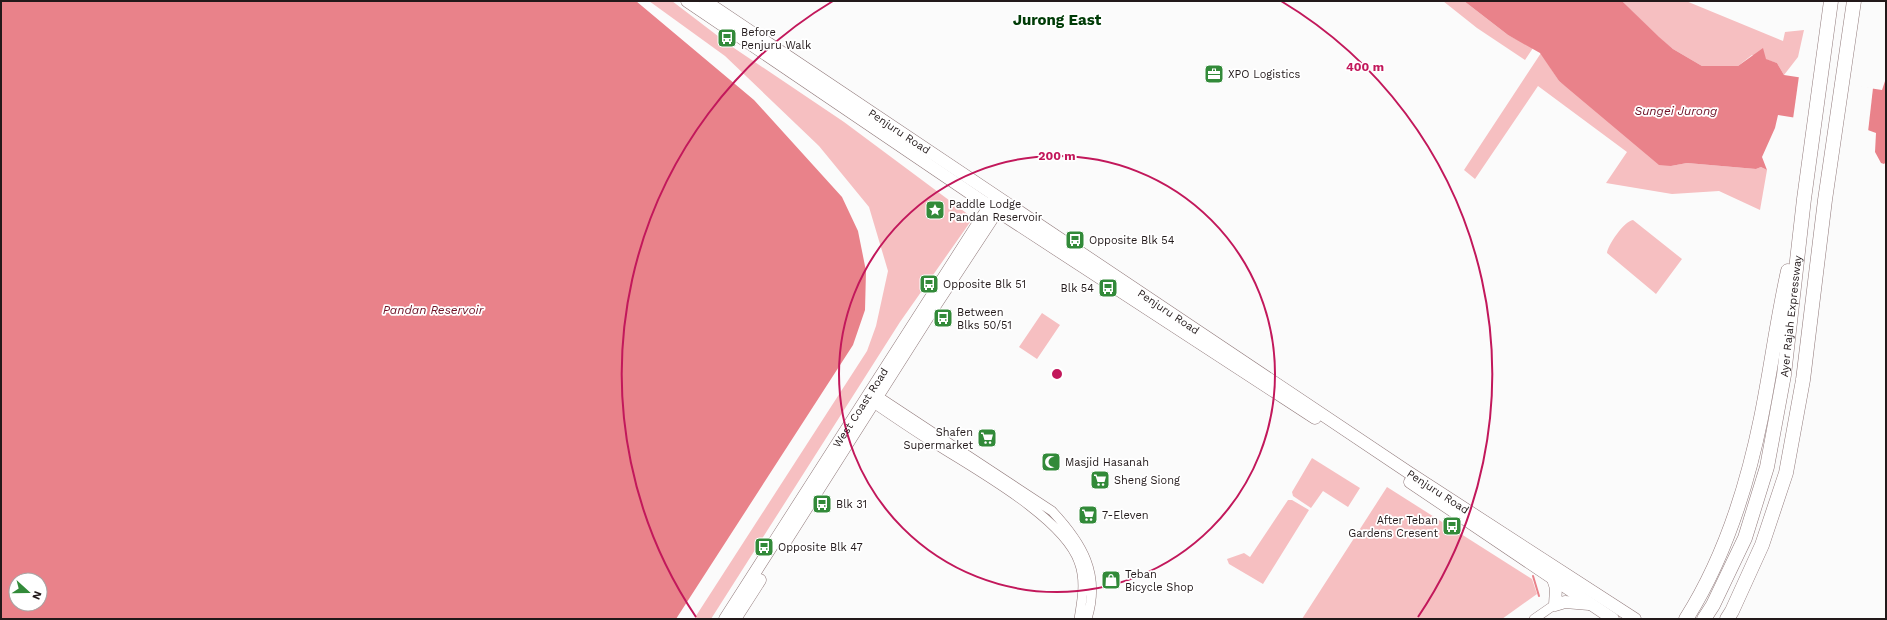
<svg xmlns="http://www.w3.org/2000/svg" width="1887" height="620" viewBox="0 0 1887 620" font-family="'Work Sans',sans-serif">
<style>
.green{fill:#f6bfc1}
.water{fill:#e9828a;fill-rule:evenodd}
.pier{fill:#fbfbfb}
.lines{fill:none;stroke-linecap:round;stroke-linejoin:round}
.stream{stroke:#e9828a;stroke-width:2}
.minor-casing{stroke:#90797a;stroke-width:10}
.major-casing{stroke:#90797a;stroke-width:13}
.highway-casing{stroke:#90797a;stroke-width:15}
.minor{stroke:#fff;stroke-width:9}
.major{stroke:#fff;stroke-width:12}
.highway{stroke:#fff;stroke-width:14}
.ring{fill:none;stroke:#c2185b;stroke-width:2}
.labels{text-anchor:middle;stroke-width:3.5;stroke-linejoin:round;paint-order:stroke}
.poi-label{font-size:11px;fill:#22191a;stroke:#fff;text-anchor:start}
.street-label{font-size:11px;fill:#22191a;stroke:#fff}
.water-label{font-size:12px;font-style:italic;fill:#6e1125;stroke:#fff}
.district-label{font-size:15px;font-weight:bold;fill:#003c07;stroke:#fff}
.centre{fill:#c2185b;stroke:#fff;stroke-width:2}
.ring-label{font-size:12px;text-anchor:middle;font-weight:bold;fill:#c2185b;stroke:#fff;stroke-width:3.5;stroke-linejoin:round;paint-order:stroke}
</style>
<rect width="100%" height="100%" fill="#fbfbfb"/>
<path class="green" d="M649,1H672L731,46L844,122L973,218L900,322L711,619H694L867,351L876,326L888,271L869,207L819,146L725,56Z
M1443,1H1464L1508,35L1533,48L1525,60L1477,28Z
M1622,1H1686L1783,41L1785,32L1804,30L1798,57L1784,75L1777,63L1752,55L1738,66H1702L1673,49L1658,37Z
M1541,53L1559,81L1671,166L1687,163L1756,169L1761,167L1767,170L1760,210L1719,191L1672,194L1606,183L1627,152L1538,86L1475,179L1464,170Z
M1633,220L1682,259L1656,294L1607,253C1608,245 1624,221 1633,220Z
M1042,313L1060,325L1037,359L1019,347Z
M1312,458L1360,488L1348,507L1323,491L1311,508L1293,496L1292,492Z
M1387,487L1532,579L1537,594L1502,619H1302Z
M1288,500H1292L1309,510L1263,584L1229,564L1227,559L1244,553L1250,557Z"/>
<path class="water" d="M1,1H636L754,100L842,197L858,231L866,271L865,310L853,345L676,619H1ZM16,580H40V604H16Z
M1464,1H1622L1659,37L1673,49L1702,66H1738L1763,48L1766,59L1777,63L1784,75L1882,90L1886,78V162L1884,164L1881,163L1875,152L1876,133L1865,129L1778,115L1775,128L1762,157L1767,170L1761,167L1756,169L1687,163L1671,166L1659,165L1559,81L1540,53L1508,35Z"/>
<path class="pier" d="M1799,76L1873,88L1868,132L1793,119Z"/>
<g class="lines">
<path class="stream" d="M1533,576L1539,596"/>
<g class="minor-casing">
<path id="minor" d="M873,393L1052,511C1082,543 1101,574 1087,619
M869,400C891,415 914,431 937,445C976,470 1064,518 1079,562C1086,581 1082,600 1079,619
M1534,619L1560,601"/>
</g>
<g class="major-casing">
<g id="major">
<path d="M687,1L979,199L1315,418"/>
<path id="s1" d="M705,1L1408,472L1635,619"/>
<path d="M1410,482L1613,619"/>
<path d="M783,545L934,307L1001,205"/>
<path d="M1553,579L1556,588L1555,605L1565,602L1589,604"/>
<path id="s2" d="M725,619L994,199"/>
<path d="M735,619L760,580"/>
</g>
</g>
<g class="highway-casing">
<g id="highway">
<path d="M1686,619C1724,559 1747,487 1761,418C1771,369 1777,320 1788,271"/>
<path id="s3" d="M1704,619L1713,605L1745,538L1767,467L1784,375L1804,199L1831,1"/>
<path d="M1727,619L1732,611L1762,545L1786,473L1803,380L1825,200L1854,1"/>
</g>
</g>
<use href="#minor" class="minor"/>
<use href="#major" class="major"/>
<use href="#highway" class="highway"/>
</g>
<g class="ring">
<circle cx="1057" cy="374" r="218"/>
<path d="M696 617A435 435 0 0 1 833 1M1281 1A435 435 0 0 1 1418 617"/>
</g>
<defs>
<g id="bus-square" transform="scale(1)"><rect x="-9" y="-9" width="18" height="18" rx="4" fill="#328a39" stroke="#fff"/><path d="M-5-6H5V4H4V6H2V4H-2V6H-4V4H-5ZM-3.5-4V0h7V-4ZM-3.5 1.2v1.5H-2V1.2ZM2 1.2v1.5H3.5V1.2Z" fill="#fff"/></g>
<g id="office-square" transform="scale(1)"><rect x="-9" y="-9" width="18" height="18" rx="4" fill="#328a39" stroke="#fff"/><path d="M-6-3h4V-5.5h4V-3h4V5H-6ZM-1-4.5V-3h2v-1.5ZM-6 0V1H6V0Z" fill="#fff"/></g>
<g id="sight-square" transform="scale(1)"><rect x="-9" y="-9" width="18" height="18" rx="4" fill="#328a39" stroke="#fff"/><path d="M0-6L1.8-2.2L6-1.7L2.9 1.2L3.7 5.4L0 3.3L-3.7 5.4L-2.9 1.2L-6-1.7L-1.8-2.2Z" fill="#fff"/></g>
<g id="supermarket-square" transform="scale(1)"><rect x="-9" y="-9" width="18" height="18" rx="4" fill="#328a39" stroke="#fff"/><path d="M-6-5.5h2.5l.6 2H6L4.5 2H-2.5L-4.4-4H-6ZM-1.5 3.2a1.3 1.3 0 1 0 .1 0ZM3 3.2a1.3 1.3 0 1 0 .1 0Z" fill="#fff"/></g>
<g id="mosque-square" transform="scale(1)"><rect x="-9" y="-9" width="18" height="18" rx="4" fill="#328a39" stroke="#fff"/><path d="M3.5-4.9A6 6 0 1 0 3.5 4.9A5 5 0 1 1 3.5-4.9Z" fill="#fff"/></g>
<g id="shop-square" transform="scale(1)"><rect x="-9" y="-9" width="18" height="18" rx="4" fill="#328a39" stroke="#fff"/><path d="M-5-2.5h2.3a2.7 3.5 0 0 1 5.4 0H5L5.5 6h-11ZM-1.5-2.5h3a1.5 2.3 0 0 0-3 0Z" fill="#fff"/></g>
</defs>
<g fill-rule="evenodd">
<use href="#bus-square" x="727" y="38"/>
<use href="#office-square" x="1214" y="74"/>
<use href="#sight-square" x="935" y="210"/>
<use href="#bus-square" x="1075" y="240"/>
<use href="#bus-square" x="929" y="284"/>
<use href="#bus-square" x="1108" y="288"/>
<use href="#bus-square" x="943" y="318"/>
<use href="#supermarket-square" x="987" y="438"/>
<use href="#mosque-square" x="1051" y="462"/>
<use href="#supermarket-square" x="1100" y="480"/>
<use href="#bus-square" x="822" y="504"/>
<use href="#supermarket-square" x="1088" y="515"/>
<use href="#bus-square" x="1452" y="526"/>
<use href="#bus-square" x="764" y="547"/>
<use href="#shop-square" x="1111" y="580"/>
</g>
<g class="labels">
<g class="poi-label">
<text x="741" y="36">Before<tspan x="741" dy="13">Penjuru Walk</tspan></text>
<text x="1228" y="78">XPO Logistics</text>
<text x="949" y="208">Paddle Lodge<tspan x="949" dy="13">Pandan Reservoir</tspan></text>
<text x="1089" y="244">Opposite Blk 54</text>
<text x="943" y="288">Opposite Blk 51</text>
<text x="1094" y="292" text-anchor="end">Blk 54</text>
<text x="957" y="316">Between<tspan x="957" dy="13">Blks 50/51</tspan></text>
<text x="973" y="436" text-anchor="end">Shafen<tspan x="973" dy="13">Supermarket</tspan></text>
<text x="1065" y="466">Masjid Hasanah</text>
<text x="1114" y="484">Sheng Siong</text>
<text x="836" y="508">Blk 31</text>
<text x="1102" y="519">7-Eleven</text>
<text x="1438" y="524" text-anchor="end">After Teban<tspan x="1438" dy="13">Gardens Cresent</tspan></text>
<text x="778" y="551">Opposite Blk 47</text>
<text x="1125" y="578">Teban<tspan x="1125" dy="13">Bicycle Shop</tspan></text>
</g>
<g class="street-label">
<text dy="4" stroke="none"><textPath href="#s1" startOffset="234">Penjuru Road</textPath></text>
<text dy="4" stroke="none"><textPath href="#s1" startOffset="558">Penjuru Road</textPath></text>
<text dy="4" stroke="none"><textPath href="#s3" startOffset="318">Ayer Rajah Expressway</textPath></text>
<text dy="4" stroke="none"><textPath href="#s2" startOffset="251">West Coast Road</textPath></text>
<text dy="4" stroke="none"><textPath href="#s1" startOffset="882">Penjuru Road</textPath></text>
</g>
<g class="water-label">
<text x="1676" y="115">Sungei Jurong</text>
<text x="433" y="314">Pandan Reservoir</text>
</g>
<g class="district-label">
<text x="1057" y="25">Jurong East</text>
</g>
</g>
<circle cx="1057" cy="374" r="6" class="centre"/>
<g class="ring-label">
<text x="1365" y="71">400 m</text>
<text x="1057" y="160">200 m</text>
</g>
<rect width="1887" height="620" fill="none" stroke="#22191a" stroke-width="4"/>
<g transform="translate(28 592) rotate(111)"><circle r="19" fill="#ffffff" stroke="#a7a3a3"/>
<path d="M0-3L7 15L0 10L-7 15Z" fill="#328a39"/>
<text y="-6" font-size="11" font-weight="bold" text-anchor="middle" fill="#22191a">N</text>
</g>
</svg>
